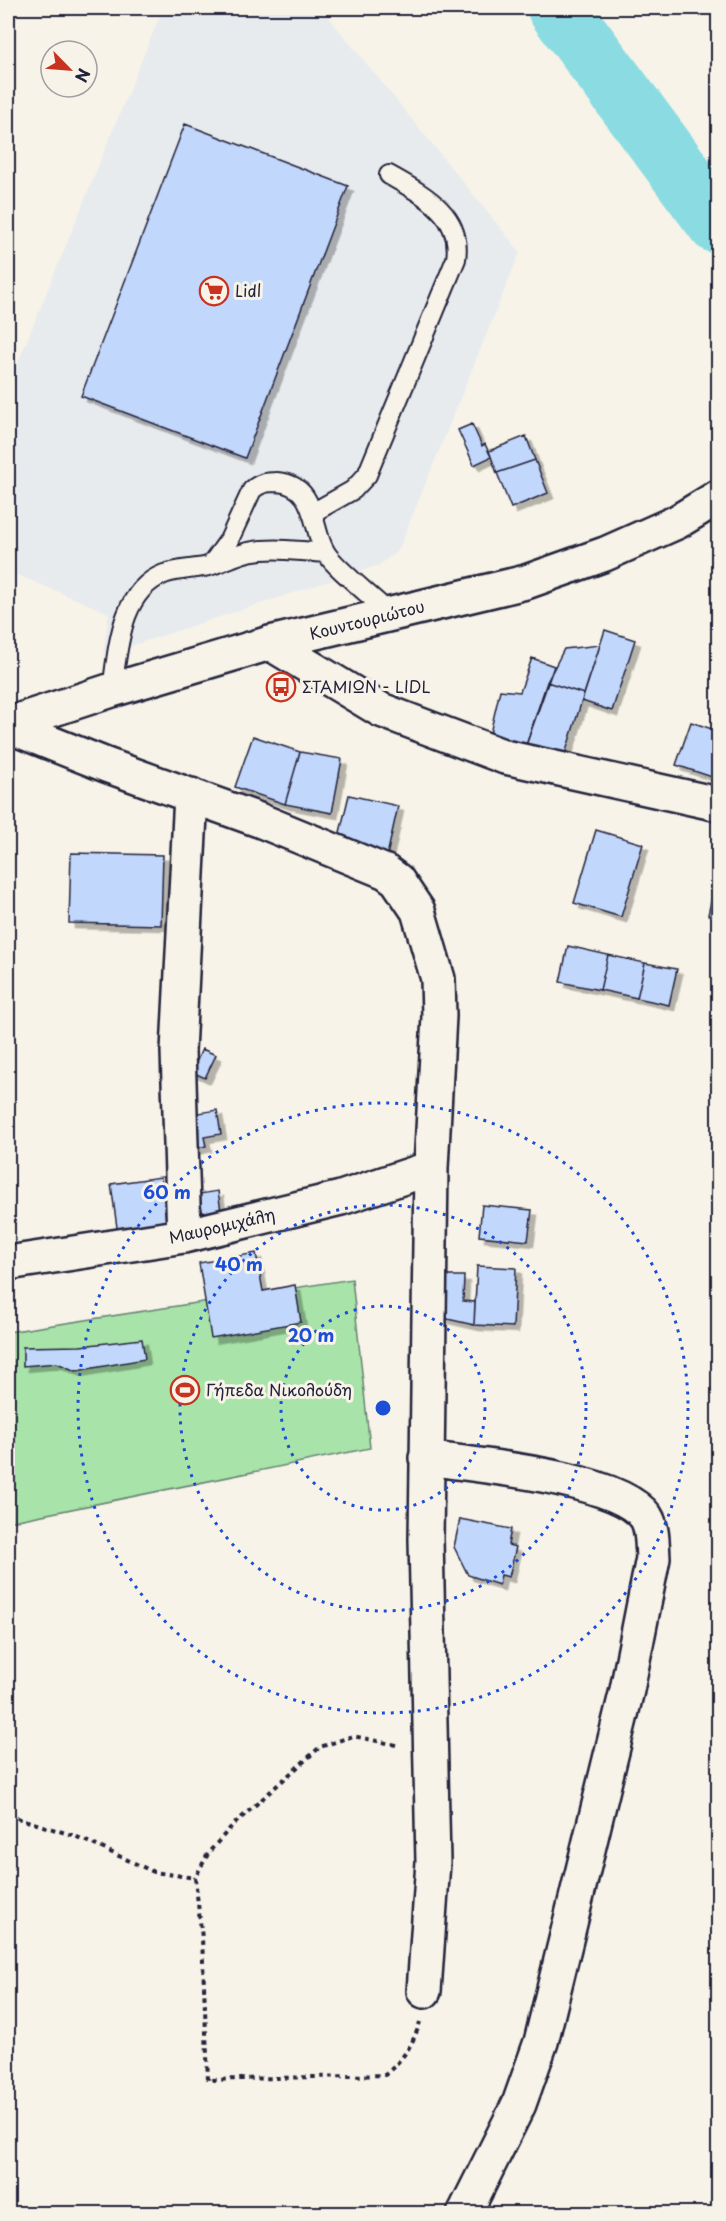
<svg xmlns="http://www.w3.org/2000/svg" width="726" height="2221" viewBox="0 0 726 2221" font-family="'Playpen Sans',sans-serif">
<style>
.built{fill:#e7ebee}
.green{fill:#a8e3a9;stroke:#658272;stroke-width:1.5}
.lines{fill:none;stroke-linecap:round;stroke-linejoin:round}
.river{stroke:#8bdce2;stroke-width:62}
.building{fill:#c2d7fc;stroke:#22223b;stroke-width:1.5;filter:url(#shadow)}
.lane-casing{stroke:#22223b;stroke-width:22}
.street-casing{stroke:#22223b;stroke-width:38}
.secondary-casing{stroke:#22223b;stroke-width:38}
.path{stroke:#22223b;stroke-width:4;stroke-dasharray:4.5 4.5;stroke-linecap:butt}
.lane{stroke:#f7f3e8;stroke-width:18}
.street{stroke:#f7f3e8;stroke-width:33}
.secondary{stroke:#f7f3e8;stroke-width:33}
.ring{fill:none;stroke:#1d4ed8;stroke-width:3;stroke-dasharray:3 6}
.labels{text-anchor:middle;stroke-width:6;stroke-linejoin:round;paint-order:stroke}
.poi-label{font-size:16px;fill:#22223b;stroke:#f7f3e8;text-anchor:start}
.street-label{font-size:16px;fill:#22223b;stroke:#f7f3e8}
.centre{fill:#1d4ed8;stroke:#f7f3e8;stroke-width:3}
.ring-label{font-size:18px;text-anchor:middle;font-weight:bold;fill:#1d4ed8;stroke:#f7f3e8;stroke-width:6;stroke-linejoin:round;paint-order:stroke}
</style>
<defs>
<filter id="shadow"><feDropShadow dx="5.5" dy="5.5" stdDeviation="0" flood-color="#0004"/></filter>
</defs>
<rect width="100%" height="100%" fill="#f7f3e8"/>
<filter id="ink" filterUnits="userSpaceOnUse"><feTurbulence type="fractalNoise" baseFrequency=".0167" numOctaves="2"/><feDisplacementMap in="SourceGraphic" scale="12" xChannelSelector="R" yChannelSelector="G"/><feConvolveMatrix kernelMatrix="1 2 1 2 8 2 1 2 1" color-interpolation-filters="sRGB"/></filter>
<g filter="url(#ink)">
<path class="built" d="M163,8H321L520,252L398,551L379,565L103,655L109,613L8,571V387Z"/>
<path class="green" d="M352,1279L370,1448L8,1522V1332Z"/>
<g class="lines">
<path class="river" d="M558,8L718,223"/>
</g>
<path class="building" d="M185,124L348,186L245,458L81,396Z
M472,424L482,446L485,444L491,457L474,465L458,430Z
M526,436L535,460L497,473L489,451Z
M535,460L548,493L511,508L497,473Z
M605,630L635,640L612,711L582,701Z
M600,645L584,694L547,682L564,649Z
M532,658L554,666L523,754L488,742L500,690L520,692Z
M547,682L584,694L561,767L523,754Z
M691,722L718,731V779L676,765Z
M253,736L300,752L285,804L235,787Z
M300,752L342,759L332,813L285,804Z
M349,795L398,806L386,860L336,849Z
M596,830L643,844L621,917L574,903Z
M71,853L163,855L161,925L69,923Z
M717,874L718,875V917L708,915Z
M568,946L608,955L600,990L560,982Z
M608,955L645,963L637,998L600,990Z
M645,963L677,969L669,1005L637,998Z
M202,1049L216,1055L205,1078L192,1072Z
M217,1110L221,1134L204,1137L206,1146L192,1149L186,1115Z
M161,1177L168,1235L119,1242L111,1184Z
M218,1191L221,1211L203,1215L199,1194Z
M482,1205L532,1210L528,1241L479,1236Z
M256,1253L263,1291L295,1285L301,1322L211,1338L199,1263Z
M477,1266L516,1268L513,1327L474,1325Z
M445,1276H464L463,1301L475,1302L474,1325L443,1318Z
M142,1339L145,1359L76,1371L57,1363L23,1366V1347L80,1346Z
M460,1519L511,1529L508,1545L516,1547L509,1577L501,1575L499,1585L468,1575L454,1547Z"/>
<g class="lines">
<g class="lane-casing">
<path id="lane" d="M314,512L353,490L367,475L456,259C463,214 422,194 389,175
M211,565L229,540L252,490C260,483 266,482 277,482C318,485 311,530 326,553C336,569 375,599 390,614
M112,690C118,650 120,591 164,574C178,569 195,569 209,566C223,562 235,555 248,552C274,547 300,551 326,553"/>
</g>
<g class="street-casing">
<path id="street" d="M270,643L381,710L505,757L718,804
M8,726L106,765L259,820L386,872L397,880L418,911L438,979L439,1016L431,1168L426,1539L433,1862L424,1991
M184,1236L178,1051L191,795
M8,1263L184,1236L341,1198L431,1168
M426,1458C474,1465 618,1477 646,1517C653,1528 652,1545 653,1558L627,1690L541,2042L519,2104L464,2214"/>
</g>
<g class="secondary-casing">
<path id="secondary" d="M8,724L112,690L270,643L526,582L605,554L677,522L718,497"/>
</g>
<path class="path" d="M396,1745L353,1736L320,1747L232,1826L209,1852L195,1878L202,1938L208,2080L385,2075C403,2059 413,2045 420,2022
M8,1815L75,1836L154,1872L195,1878"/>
<use href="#lane" class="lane"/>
<use href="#street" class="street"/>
<use href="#secondary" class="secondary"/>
</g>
</g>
<g class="ring">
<circle cx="383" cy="1408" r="102"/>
<circle cx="383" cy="1408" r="203"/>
<circle cx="383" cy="1408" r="305"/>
</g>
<defs>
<g id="supermarket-ring" transform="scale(1.5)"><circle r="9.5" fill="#f7f3e8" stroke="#c8321e" stroke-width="1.5"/><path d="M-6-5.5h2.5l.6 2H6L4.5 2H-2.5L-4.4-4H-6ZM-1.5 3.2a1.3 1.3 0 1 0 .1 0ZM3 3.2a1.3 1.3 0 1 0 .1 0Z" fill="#c8321e"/></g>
<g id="bus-ring" transform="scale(1.5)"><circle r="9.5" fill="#f7f3e8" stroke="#c8321e" stroke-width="1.5"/><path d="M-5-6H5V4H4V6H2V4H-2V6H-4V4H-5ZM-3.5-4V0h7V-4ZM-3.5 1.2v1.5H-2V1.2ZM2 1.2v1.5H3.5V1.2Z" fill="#c8321e"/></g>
<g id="stadium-ring" transform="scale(1.5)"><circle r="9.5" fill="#f7f3e8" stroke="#c8321e" stroke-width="1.5"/><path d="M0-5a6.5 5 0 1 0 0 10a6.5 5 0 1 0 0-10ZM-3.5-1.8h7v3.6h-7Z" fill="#c8321e"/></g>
</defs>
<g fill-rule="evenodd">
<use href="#supermarket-ring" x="214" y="291"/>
<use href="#bus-ring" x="281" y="687"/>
<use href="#stadium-ring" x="185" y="1390"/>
</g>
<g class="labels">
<g class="poi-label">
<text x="235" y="297">Lidl</text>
<text x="302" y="693">ΣΤΑΜΙΩΝ - LIDL</text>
<text x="206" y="1396">Γήπεδα Νικολούδη</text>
</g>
<g class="street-label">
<text transform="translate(367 620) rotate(-14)" y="6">Κουντουριώτου</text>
<text transform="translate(222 1226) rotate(-13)" y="6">Μαυρομιχάλη</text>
</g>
</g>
<circle cx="383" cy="1408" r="9" class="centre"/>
<g class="ring-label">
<text x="167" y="1199">60 m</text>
<text x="239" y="1271">40 m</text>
<text x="311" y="1342">20 m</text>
</g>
<rect width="726" height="2221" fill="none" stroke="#f7f3e8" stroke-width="30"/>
<rect x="15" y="15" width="696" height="2191" fill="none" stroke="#22223b" stroke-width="2" filter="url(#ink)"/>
<g transform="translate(69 69) rotate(115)"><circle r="28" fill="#f7f3e8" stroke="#a29fa3" stroke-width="1.5"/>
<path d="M0-4.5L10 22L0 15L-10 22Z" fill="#c8321e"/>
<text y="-9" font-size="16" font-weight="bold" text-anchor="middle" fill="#22223b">N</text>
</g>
</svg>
